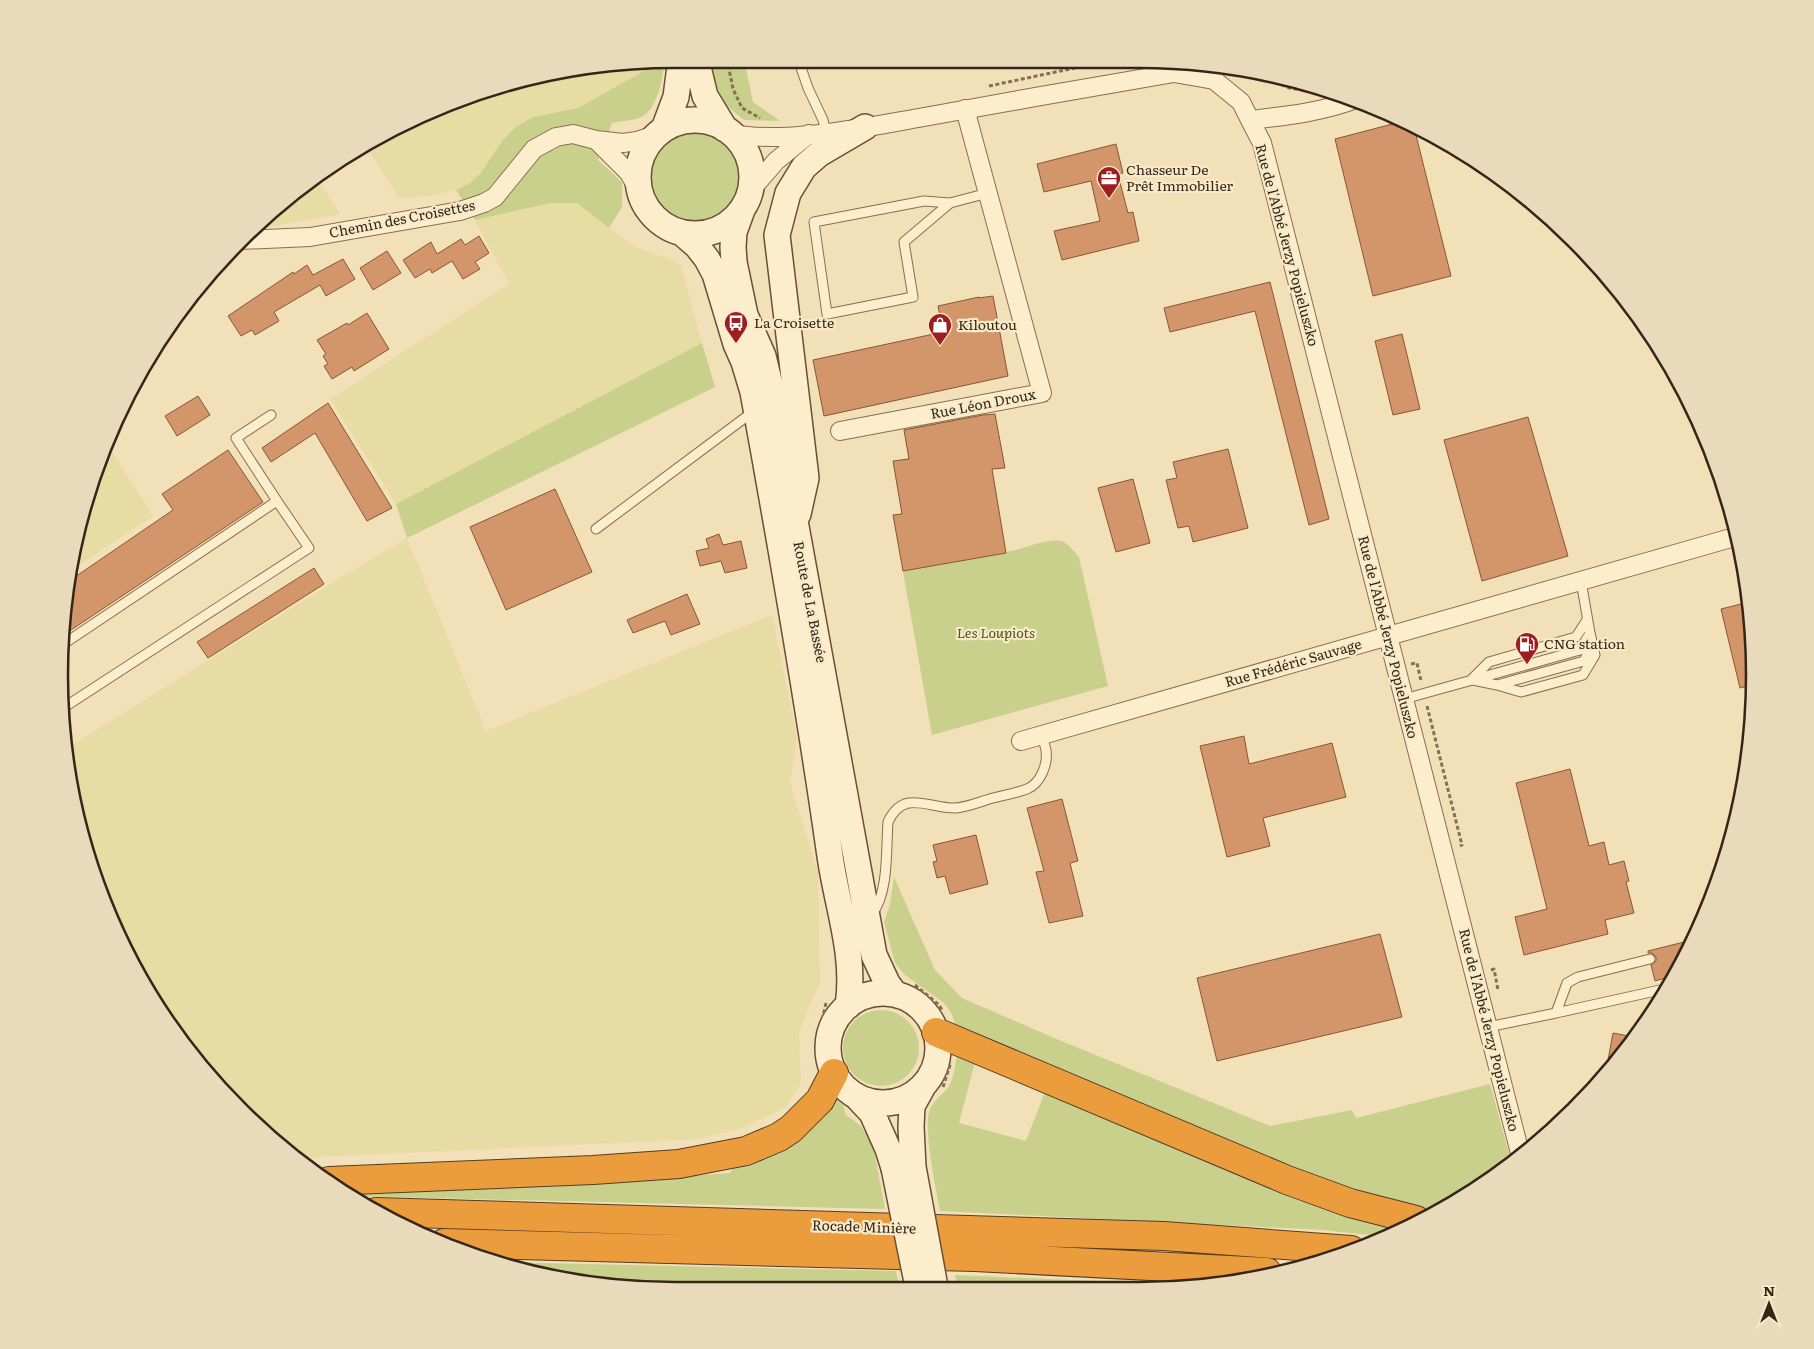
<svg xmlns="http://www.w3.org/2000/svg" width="1814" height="1349" viewBox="0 0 1814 1349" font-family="Literata,serif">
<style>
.farmland{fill:#e8dca5}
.green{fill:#c9d08c}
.building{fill:#d3956a;stroke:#8a5636}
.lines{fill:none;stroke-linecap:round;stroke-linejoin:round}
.service-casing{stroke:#896e52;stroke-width:11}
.minor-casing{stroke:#896e52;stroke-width:20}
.secondary-casing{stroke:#6a4f36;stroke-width:28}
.motorway-casing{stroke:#553c27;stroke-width:30}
.path{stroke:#896e52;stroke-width:3;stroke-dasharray:4 2.5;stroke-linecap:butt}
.service{stroke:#fcedcc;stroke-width:9}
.minor{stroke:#fcedcc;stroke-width:18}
.secondary{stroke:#fcedcc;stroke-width:25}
.motorway{stroke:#eb9d3e;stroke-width:28}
.secondary-bridge-casing{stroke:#6a4f36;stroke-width:28;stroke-linecap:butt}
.secondary-bridge{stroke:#fcedcc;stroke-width:25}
.labels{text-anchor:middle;stroke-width:4.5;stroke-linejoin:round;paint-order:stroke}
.poi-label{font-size:14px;fill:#362619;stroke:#f8eac8;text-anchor:start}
.street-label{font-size:14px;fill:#362619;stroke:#f8eac8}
.park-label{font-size:14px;font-style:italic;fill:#47541d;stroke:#f8eac8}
.rim{fill:none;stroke:#362619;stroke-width:2.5}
</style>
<rect width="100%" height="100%" fill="#f1e0b8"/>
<path class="farmland" d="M653,62L651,67L578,108L533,117L503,140L480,174L470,183L456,190L430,196L399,198L364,143L515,80Z
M316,177L340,214L267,227L263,217Z
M551,203H577L615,233L636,247L667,258L681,265L702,343L396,504L330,399L509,284L475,220Z
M108,445L153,516L70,571L71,554Z
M407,538L486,731L772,615L797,737L790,783L818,872L820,982L799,1032L801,1083L786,1107L743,1128L699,1139L297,1158L269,1138L186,1049L106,910L80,834L66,749L340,578Z"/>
<path class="green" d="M707,59H744L753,102L780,121L744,120L727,106L709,73Z
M664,60C664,77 657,112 639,118C631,121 621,121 612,123L598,160L622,182V207L609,228L577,203H551L475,220L456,190L470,183L480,174L503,140L516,127L533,117L578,108L651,67L653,62Z
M648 177a47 47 0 1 1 94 0a47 47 0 1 1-94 0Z
M702,343L715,387L407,538L396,504Z
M983,413L1006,552C1021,550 1047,538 1061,541C1069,543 1074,552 1079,557L1108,686L932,735L893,515L902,513L893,461L909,458L903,428Z
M894,877L935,970L962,998L1054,1038L1270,1126L1352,1110L1356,1118L1490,1084L1510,1157L1514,1164L1425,1215L1351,1192L956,1028L952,1014L944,1003L905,975L895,963L884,922L890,904Z
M843 1048a38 38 0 1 1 76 0a38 38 0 1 1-76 0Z
M957,1055L975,1062L959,1123L1026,1141L1046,1089L1298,1200L1355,1219L1399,1229L1387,1237L1323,1230L940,1211C936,1189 924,1133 929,1112C932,1101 941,1096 948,1088C954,1079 955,1065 957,1055Z
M829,1092L843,1105L846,1115L860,1125L870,1140L875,1155L885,1209L350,1196L340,1188L421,1184L559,1186L730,1173L735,1165Z
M499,1262L896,1271L899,1287L634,1289Z
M955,1275L1165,1284L1185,1285L957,1287Z"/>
<path class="building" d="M1404,121L1414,127L1451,276L1373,296L1335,139Z
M1116,144L1123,173L1118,174L1122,190L1128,213L1133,212L1139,241L1062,260L1054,231L1100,221L1091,181L1044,192L1037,164Z
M479,236L489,253L475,262L480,269L463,279L452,261L432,273L430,269L415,278L403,260L431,242L437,254L461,239L465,245Z
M387,251L401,273L373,290L360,268Z
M343,259L355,279L326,296L320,285L274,312L279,321L255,335L252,330L241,336L228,316L293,272L294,274L307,265L313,275Z
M1270,282L1329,519L1309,525L1255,311L1170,332L1164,308Z
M993,296L1008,376L824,416L813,360L943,332L938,306L979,297V298Z
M367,313L389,349L354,371L352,367L332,379L324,366L328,364L323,356L326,354L317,340L347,323L348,325Z
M1402,334L1420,409L1393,415L1375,341Z
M198,396L210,415L177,436L165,416Z
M328,403L392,508L367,521L315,433L271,462L262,448Z
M995,414L1005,468L992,469L1006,553L903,571L893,515L902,514L893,461L909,459L904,430L983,415Z
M1528,417L1568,556L1482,581L1444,440Z
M1228,449L1248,528L1193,542L1189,526L1178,528L1166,480L1177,478L1173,462Z
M228,450L263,502L65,634L69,581L173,510L162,494Z
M1133,479L1150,543L1116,552L1098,488Z
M555,489L592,572L506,610L470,527Z
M719,534L723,545L741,541L747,568L725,573L721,561L700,566L696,551L709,548L706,539Z
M314,568L324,584L208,658L197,642Z
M687,594L700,624L671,635L665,621L633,633L627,620Z
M1749,602L1754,635L1752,685L1740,688L1721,609Z
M1244,736L1249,764L1332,743L1346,797L1263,818L1270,846L1227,857L1200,746Z
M1570,769L1589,846L1604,842L1609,865L1624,861L1629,881L1626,882L1634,913L1605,920L1608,934L1524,955L1515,917L1547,909L1516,783Z
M1062,799L1078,861L1070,863L1083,916L1049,923L1036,872L1044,871L1027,808Z
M976,835L988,884L950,894L945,876L937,878L933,862L937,861L933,845Z
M1380,934L1402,1017L1217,1061L1197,978Z
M1692,940L1676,975L1655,981L1651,965L1656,961V957L1652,953H1648V951Z
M1613,1033L1634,1037L1605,1076Z"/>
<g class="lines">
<g class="service-casing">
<path id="service" d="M798,59L808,88L823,120L826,132
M950,203L904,242L913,297L827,314L814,222L924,201L950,203L988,193
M596,529L754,411
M65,643L277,501L236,438L271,415
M1471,680L1489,662L1576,637L1587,620
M1473,680L1497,685L1521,692L1583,675L1595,655L1590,633
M1497,685L1584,661L1592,645
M1404,699L1580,650L1590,633L1581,581
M60,710L309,548L277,501
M872,914C889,893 886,848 888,822C904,788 929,809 956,808C968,807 982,801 993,798C1004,795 1017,793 1027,789C1041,783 1048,764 1046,750C1045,745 1043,739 1041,735
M1650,959L1578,977L1567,983L1556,1013L1669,988
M1488,1027L1556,1013"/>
</g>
<g class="minor-casing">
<path id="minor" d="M1250,120L1262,143L1521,1157
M733,134C789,144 867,127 924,117C1007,102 1091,87 1174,73L1214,80L1241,102L1250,120C1285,116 1323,112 1356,99
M596,140L629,173L640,193
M751,190L776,161L809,134
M240,240L310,237L460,211L484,203L495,197L534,149L556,137L573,134L596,140L623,143L637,141L658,134
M840,431L1042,393L965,109
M1021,741L1738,536"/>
</g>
<g class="secondary-casing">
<path id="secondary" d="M696,59L705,96L725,129
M638 177a57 57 0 1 1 114 0a57 57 0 1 1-114 0Z
M664,129L676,97L681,59
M742,210L734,232L733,247L734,262L745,315L763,356L771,389L874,955L887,983L895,994
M682,233L697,246L707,259L715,274L736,344L744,362L753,392C781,546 808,701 830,856C837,906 856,955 848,1006
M798,514L806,478L777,235L788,193L804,167L819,154L865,127
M828 1048a55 55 0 1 1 110 0a55 55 0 1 1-110 0Z
M857,1097L872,1113L888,1149L894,1168
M913,1167L911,1127L912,1106L922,1088"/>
</g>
<g class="motorway-casing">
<path id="motorway" d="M936,1032L1287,1180L1350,1203L1416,1220
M329,1181L593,1170L679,1164L746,1151L779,1137L791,1129L820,1100L834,1073
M376,1212L1164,1236L1351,1250
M444,1243L975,1257L1267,1272"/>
</g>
<path class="path" d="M727,59L733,89L742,108L760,118
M1258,73L1289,88L1315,92
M989,86L1113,60
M1411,664L1417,663L1421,681
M1427,706L1462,845L1460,846
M1491,970L1494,969L1498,990
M915,985L938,1004L943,1011
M826,1003L823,1016L833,1026
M943,1087L951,1062"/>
<use href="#service" class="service"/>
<use href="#minor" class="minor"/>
<use href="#secondary" class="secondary"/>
<use href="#motorway" class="motorway"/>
<g class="secondary-bridge-casing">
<path id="secondary-bridge" d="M913,1167L935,1287
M894,1168L918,1287"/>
</g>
<use href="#secondary-bridge" class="secondary-bridge"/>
</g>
<defs>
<g id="office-pin" transform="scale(1.25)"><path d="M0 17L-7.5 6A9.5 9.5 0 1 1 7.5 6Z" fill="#9d1d20" stroke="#f8eac8"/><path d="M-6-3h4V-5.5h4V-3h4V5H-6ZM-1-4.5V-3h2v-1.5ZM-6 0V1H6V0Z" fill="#fff"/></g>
<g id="bus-pin" transform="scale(1.25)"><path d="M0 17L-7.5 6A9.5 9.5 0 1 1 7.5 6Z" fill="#9d1d20" stroke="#f8eac8"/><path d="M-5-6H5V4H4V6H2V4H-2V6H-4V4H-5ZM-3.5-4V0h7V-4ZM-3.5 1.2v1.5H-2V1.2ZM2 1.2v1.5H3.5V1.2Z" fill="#fff"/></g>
<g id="shop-pin" transform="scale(1.25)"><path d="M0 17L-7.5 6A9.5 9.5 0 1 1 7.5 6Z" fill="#9d1d20" stroke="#f8eac8"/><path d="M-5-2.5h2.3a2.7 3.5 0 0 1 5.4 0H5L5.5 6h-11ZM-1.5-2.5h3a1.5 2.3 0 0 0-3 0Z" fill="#fff"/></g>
<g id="fuel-pin" transform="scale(1.25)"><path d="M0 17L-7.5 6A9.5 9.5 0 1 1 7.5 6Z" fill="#9d1d20" stroke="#f8eac8"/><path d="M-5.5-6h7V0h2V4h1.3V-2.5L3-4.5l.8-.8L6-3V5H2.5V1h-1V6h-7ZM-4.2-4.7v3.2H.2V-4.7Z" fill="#fff"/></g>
</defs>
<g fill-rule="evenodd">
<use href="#office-pin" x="1109" y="178"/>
<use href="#bus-pin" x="736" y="323"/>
<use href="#shop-pin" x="940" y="325"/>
<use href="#fuel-pin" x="1527" y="644"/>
</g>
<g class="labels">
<g class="poi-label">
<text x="1126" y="175">Chasseur De<tspan x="1126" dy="16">Prêt Immobilier</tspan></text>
<text x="754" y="328">La Croisette</text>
<text x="958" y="330">Kiloutou</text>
<text x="1544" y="649">CNG station</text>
</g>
<g class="street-label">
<text transform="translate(402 219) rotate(-11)" y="5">Chemin des Croisettes</text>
<text transform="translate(1287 245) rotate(75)" y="5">Rue de l'Abbé Jerzy Popieluszko</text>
<text transform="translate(983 404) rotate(-11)" y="5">Rue Léon Droux</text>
<text transform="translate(810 602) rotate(79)" y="5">Route de La Bassée</text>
<text transform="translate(1388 637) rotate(76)" y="5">Rue de l'Abbé Jerzy Popieluszko</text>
<text transform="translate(1293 663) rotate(-16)" y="5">Rue Frédéric Sauvage</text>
<text transform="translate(1489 1030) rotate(76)" y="5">Rue de l'Abbé Jerzy Popieluszko</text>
<text transform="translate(864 1227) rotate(2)" y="5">Rocade Minière</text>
</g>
<g class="park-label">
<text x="996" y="638">Les Loupiots</text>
</g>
</g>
<path d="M0 0H1814V1349H0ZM675 68H1139A607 607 0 0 1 1746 675V675A607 607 0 0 1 1139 1282H675A607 607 0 0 1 68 675V675A607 607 0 0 1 675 68Z" fill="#e8daba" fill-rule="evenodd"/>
<path class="rim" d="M675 68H1139A607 607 0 0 1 1746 675V675A607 607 0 0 1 1139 1282H675A607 607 0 0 1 68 675V675A607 607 0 0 1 675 68Z"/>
<g transform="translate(1769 1304)" stroke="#f8eac8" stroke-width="4" paint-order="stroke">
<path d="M0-4L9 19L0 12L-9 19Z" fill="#362619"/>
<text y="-8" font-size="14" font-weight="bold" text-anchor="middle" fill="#362619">N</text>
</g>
</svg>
